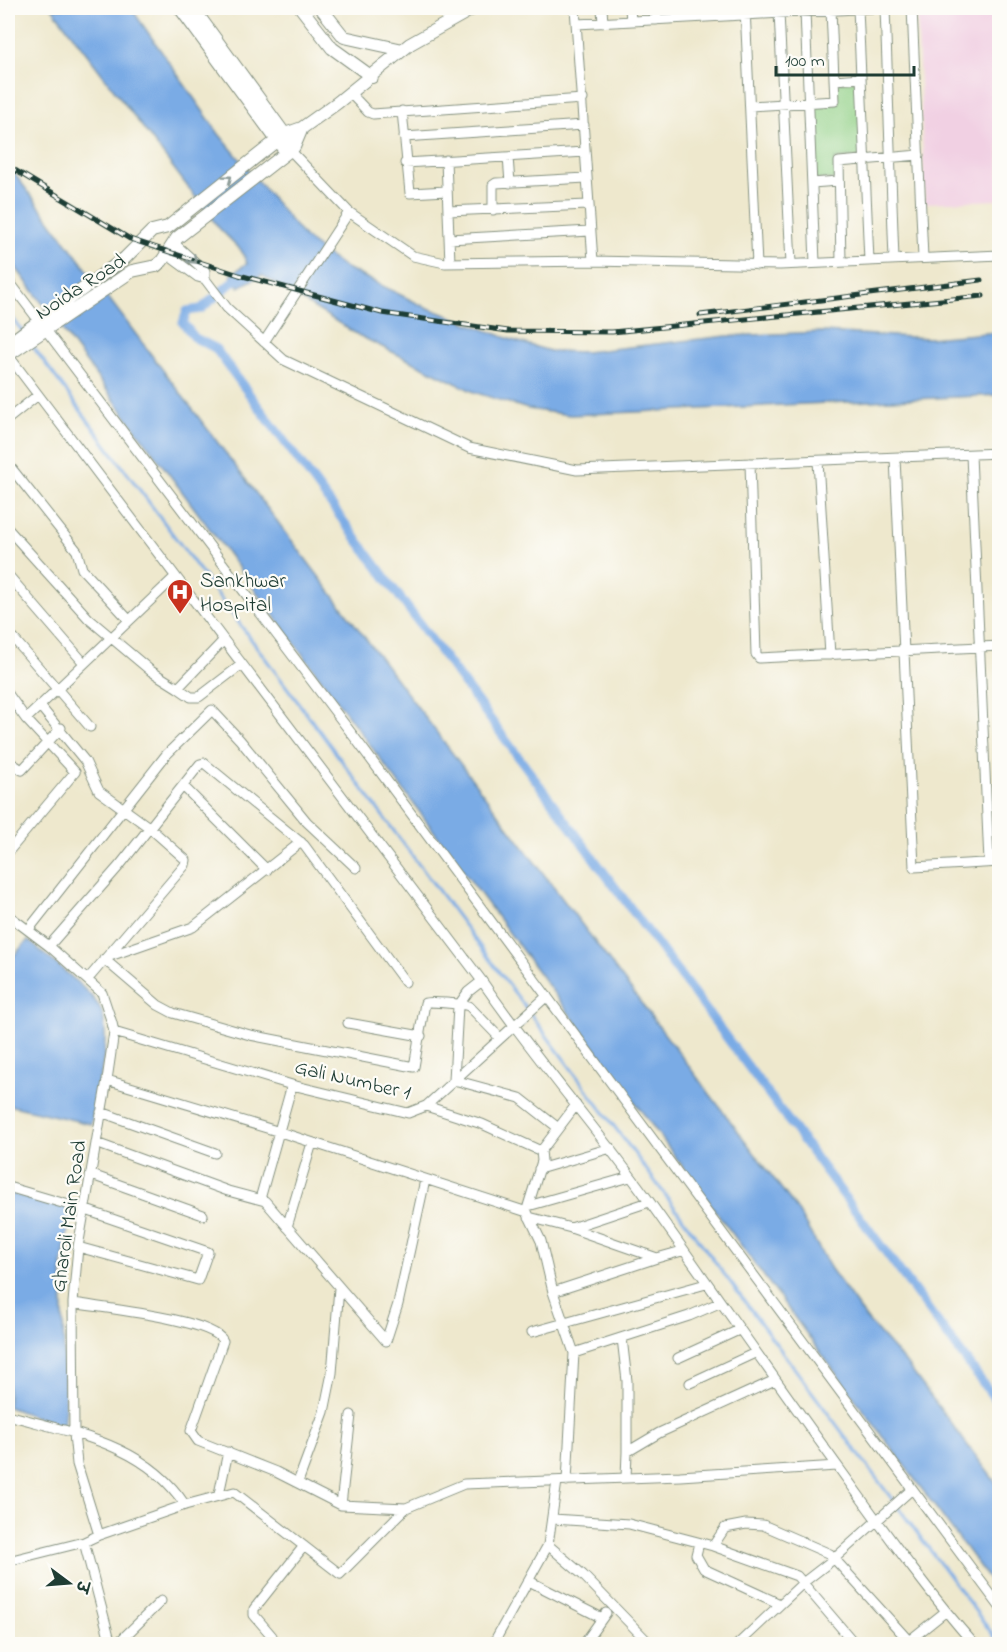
<svg xmlns="http://www.w3.org/2000/svg" width="1007" height="1652" viewBox="0 0 1007 1652" font-family="'Indie Flower','Playpen Sans Deva',sans-serif">
<style>
.built{fill:#f1d0e3}
.green{fill:#91d087;stroke:#58865e;stroke-width:1.5}
.water{fill:#7aabe5;stroke:#4c748c;stroke-width:1.5}
.lines{fill:none;stroke-linecap:round;stroke-linejoin:round}
.stream{stroke:#7aabe5;stroke-width:3}
.canal{stroke:#7aabe5;stroke-width:9}
.minor-casing{stroke:#869280;stroke-width:11}
.major-casing{stroke:#869280;stroke-width:14}
.minor{stroke:#fff;stroke-width:9}
.major{stroke:#fff;stroke-width:12}
.rail-casing{stroke:#1f3d34;stroke-width:5}
.rail{stroke:#fdfcf7;stroke-width:3;stroke-dasharray:9;stroke-linecap:butt}
.oneway{stroke:#8f9e9a}
.labels{text-anchor:middle;stroke-width:4.5;stroke-linejoin:round;paint-order:stroke}
.street-label{font-size:21px;fill:#1f3d34;stroke:#fdfcf7}
.poi-label{font-size:21px;fill:#1f3d34;stroke:#fdfcf7;text-anchor:start}
</style>
<rect width="100%" height="100%" fill="#fdfcf7"/>
<filter id="ink" filterUnits="userSpaceOnUse"><feTurbulence type="fractalNoise" baseFrequency=".0167" numOctaves="2"/><feDisplacementMap in="SourceGraphic" scale="12" xChannelSelector="R" yChannelSelector="G"/><feConvolveMatrix kernelMatrix="1 2 1 2 8 2 1 2 1" color-interpolation-filters="sRGB"/></filter>
<filter id="wash" filterUnits="userSpaceOnUse"><feTurbulence type="fractalNoise" baseFrequency=".008" numOctaves="4" result="noise"/><feDisplacementMap in="SourceGraphic" scale="24" xChannelSelector="R" yChannelSelector="G"/><feGaussianBlur stdDeviation="1.35" result="paint"/><feColorMatrix in="noise" values="0 0 0 0 0 0 0 0 0 0 0 0 0 0 0 0 0 1.4 0 .05"/><feComposite in="paint" operator="in"/></filter>
<g filter="url(#wash)">
<rect width="100%" height="100%" fill="#eee8cd"/>
<path class="built" d="M999,8V200L925,203L917,10Z"/>
<path class="green" d="M859,81L862,157L835,159L836,179L815,180L811,105L837,104L836,82Z"/>
<path class="water" d="M52,8H131L219,134L305,238L342,266L423,306L512,340L550,351L585,352L727,336L822,332L929,338L999,332V395L570,415L528,409L474,392L358,335L262,275L239,287L231,275L247,263L241,250L219,228Z
M8,165L796,1208L831,1269L868,1321L905,1362L999,1487V1593L8,257Z
M28,940C47,957 86,986 99,1006C114,1031 97,1095 91,1124L8,1105V962Z
M8,1193L72,1207L62,1265L65,1407L63,1427L8,1407Z"/>
<g class="lines">
<path class="stream" d="M8,312L22,331
M31,344L1000,1644"/>
<path class="canal" d="M235,280L201,309L187,311L183,323L195,338L215,348L1000,1406"/>
</g>
</g>
<g filter="url(#ink)">
<g class="lines">
<g class="minor-casing">
<path id="minor" d="M575,8L593,261
M602,8L603,23
M630,8L631,21
M656,8L657,20
M745,8L757,265
M858,8L869,261
M885,8L894,260
M912,8L923,258
M805,11L815,263
M779,12L791,264
M577,24L875,8
M834,80L861,78
M350,93L368,112L373,114L583,99
M750,106L835,101L831,10
M402,111L410,193L447,191
M404,137L584,125
M290,150L349,212L413,256L445,263L593,261L780,265L1000,255
M508,157L510,183
M446,160L450,263
M405,163L585,152
M812,183L838,181
M493,210V185L496,183L586,178
M448,211L588,205
M449,239L590,231
M175,244L205,271V279
M168,255L198,277L205,279L227,308L284,360L469,448L577,470L1000,453
M841,262L839,162L919,155
M8,280L358,742L1000,1607
M264,342L349,212
M8,355L482,981C534,1057 595,1126 649,1201C714,1292 778,1384 844,1475C886,1533 927,1591 974,1644
M8,419L38,395
M971,455L989,862
M895,458L914,867L1000,862
M818,461L830,655
M750,463L756,654L759,658L1000,646
M8,464L77,551L82,569L129,620
M8,529L89,619L151,671L178,688L223,641
M8,575L84,663
M8,632L90,727
M178,688L191,697H199L241,665
M8,694L26,719L75,772L8,852
M40,706L85,761L99,791L150,828L186,860L185,865L88,979
M26,719L175,577
M8,761L22,770L61,728
M183,786L267,870
M8,915L49,946L102,993L112,1023L114,1032L107,1080L78,1247L73,1303L74,1434L77,1464L99,1535L84,1542L111,1644
M29,929L166,755L212,710L240,740L307,822L356,868
M49,946L120,865L200,764L204,763L304,845L405,982
M107,957L193,927L301,842
M104,959L158,1005L173,1013L250,1035L414,1067L425,1003C428,1001 464,1004 469,1006L500,1038
M482,981L468,992L458,1006L454,1080L520,1098L557,1127
M348,1023L421,1036
M114,1032L292,1085L408,1113L426,1106L547,996
M107,1080L280,1132L527,1212L541,1241L553,1292L574,1353L567,1481
M426,1106L482,1124L541,1151
M101,1112L215,1153
M96,1143L228,1191L265,1201L386,1341L398,1304L425,1180
M539,1169L611,1148
M92,1175L203,1215
M8,1187L86,1210L208,1252L198,1280L78,1247
M260,1199L292,1085
M528,1206L542,1161L541,1151L576,1105
M527,1210L528,1206L630,1177
M529,1217L571,1228L657,1258L682,1251
M287,1227L312,1143
M571,1228L649,1202
M553,1292L657,1258
M73,1303C100,1308 213,1319 223,1341L191,1431L198,1441L276,1472L341,1505L406,1508
M532,1332L706,1284
M622,1338L627,1381V1452
M574,1353L689,1316L719,1303
M678,1358L739,1330
M690,1383L755,1353
M8,1415C72,1433 146,1444 185,1505
M626,1478L627,1452L659,1433L775,1380
M298,1482L324,1412L332,1373L339,1288
M219,1494L228,1452
M341,1505L351,1415
M553,1519L629,1524L713,1546L725,1528L746,1524L763,1525L830,1554L909,1641
M99,1535L185,1505L234,1492L340,1574L406,1508L464,1484L680,1476L837,1466
M699,1543L696,1555L704,1569L780,1604
M548,1545L583,1575L650,1644
M713,1546L797,1576L855,1644
M8,1561L84,1542
M529,1581L602,1618
M117,1644L161,1601
M270,1644L272,1636L254,1615V1609L304,1546
M493,1644L548,1545L557,1481
M584,1644L606,1613
M738,1644L804,1582L835,1558L911,1490
M905,1644L945,1612"/>
</g>
<g class="major-casing">
<path id="major" d="M180,8L282,147
M193,8L289,140
M301,8L332,48L372,77
M321,8L344,37L403,50
M8,344L125,258L152,231L168,227L285,134L302,128L337,103L410,44L474,8
M8,355L132,271L156,266L162,261L177,238L294,147L302,128"/>
</g>
<use href="#minor" class="minor"/>
<use href="#major" class="major"/>
<g class="rail-casing">
<path id="rail" d="M8,166L130,239L239,275L382,313L508,331L612,332L983,296
M700,315L981,280"/>
</g>
<use href="#rail" class="rail"/>
</g>
<defs><path id="oneway-chevron" d="M-2-3.5L2.5 0L-2 3.5" fill="none" stroke-width="1.6" stroke-linecap="round" stroke-linejoin="round" transform="scale(1.5)"/></defs>
<g class="oneway">
<use href="#oneway-chevron" transform="translate(228 179) rotate(-37)"/>
<use href="#oneway-chevron" transform="translate(193 260) rotate(42)"/>
</g>
</g>
<defs>
<g id="hospital-pin" transform="scale(1.35)"><path d="M0 17L-7.5 6A9.5 9.5 0 1 1 7.5 6Z" fill="#c8321e" stroke="#fdfcf7"/><path d="M-5-5h3v3.5h4V-5h3V5h-3V1.5h-4V5h-3Z" fill="#fff"/></g>
</defs>
<g fill-rule="evenodd">
<use href="#hospital-pin" x="180" y="592"/>
</g>
<g class="labels">
<g class="street-label">
<text transform="translate(80 286) rotate(-33)" y="7">Noida Road</text>
<text transform="translate(353 1079) rotate(13)" y="7">Gali Number 1</text>
<text transform="translate(68 1216) rotate(-82)" y="7">Gharoli Main Road</text>
</g>
<g class="poi-label">
<text x="200" y="587">Sankhwar<tspan x="200" dy="24">Hospital</tspan></text>
</g>
</g>
<rect width="1007" height="1652" fill="none" stroke="#fdfcf7" stroke-width="30"/>
<g transform="translate(69 1583) rotate(106)" stroke="#fdfcf7" stroke-width="4.5" paint-order="stroke">
<path d="M0-4.5L10 22L0 15L-10 22Z" fill="#1f3d34"/>
<text y="-9" font-size="16" font-weight="bold" text-anchor="middle" fill="#1f3d34">उ</text>
</g>
<path d="M776 66v9h138v-9" fill="none" stroke="#1f3d34" stroke-width="3"/>
<text x="785" y="66" font-size="18" fill="#1f3d34" stroke="#fdfcf7" stroke-width="4.5" paint-order="stroke">100 m</text>
</svg>
